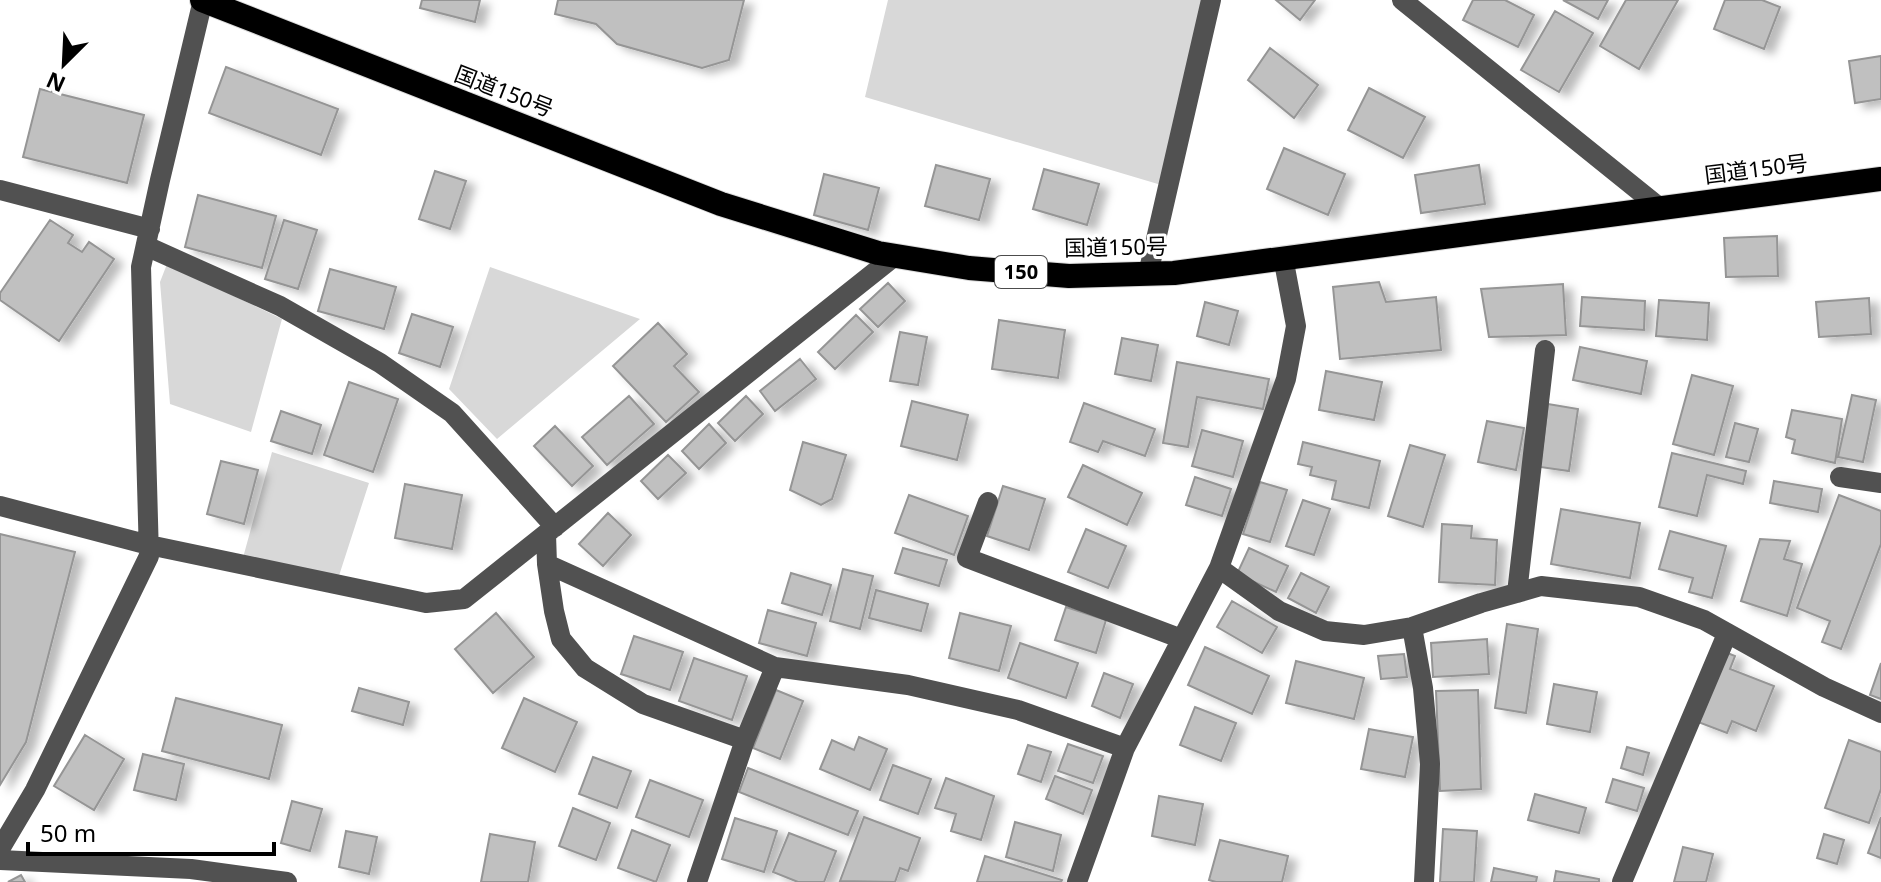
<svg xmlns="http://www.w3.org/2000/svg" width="1881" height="882" viewBox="0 0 1881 882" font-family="'Noto Sans','Noto Sans JP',sans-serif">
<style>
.green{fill:#d8d8d8}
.building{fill:#c0c0c0;stroke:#959595;stroke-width:2;filter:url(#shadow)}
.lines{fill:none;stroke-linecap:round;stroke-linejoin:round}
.highway-casing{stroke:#dbdbdb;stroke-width:26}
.minor{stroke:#515151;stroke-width:20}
.highway{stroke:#000;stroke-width:24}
.labels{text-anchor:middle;stroke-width:6;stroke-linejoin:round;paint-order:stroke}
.shield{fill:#fff;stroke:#4c4c4c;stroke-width:2}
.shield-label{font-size:20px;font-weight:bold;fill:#000}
.street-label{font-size:22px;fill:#000;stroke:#fff}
</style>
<defs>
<filter id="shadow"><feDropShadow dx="9" dy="5" stdDeviation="4" flood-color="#0004"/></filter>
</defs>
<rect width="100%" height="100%" fill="#fff"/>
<path class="green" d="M888,0H1211L1168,187L865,97Z
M167,264L282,319L251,432L170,404L160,282Z
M490,267L640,319L497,439L449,389Z
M272,452L369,483L336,585L241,565Z"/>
<path class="building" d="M422,0H480L475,22L420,8Z
M558,0H744L729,60L702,68L617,44L596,24L555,14Z
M1276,0H1315L1300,20Z
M1473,0H1505L1534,15L1518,47L1463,20Z
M1563,0H1608L1598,19Z
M1626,0H1678L1639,69L1600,46Z
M1725,0H1762L1780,7L1764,49L1714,29Z
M1555,11L1593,33L1559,92L1521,70Z
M1270,48L1318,85L1294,118L1248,80Z
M1881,56V99L1855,103L1849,61Z
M226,67L338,109L321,155L209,113Z
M1369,88L1425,117L1403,158L1348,130Z
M40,89L144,115L127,183L23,157Z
M1284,148L1345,174L1328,215L1267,189Z
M936,165L990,179L979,220L925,206Z
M1479,165L1485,204L1421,213L1415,175Z
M1044,169L1099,184L1087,225L1033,209Z
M435,171L466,181L450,229L419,219Z
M824,174L879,188L868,230L814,215Z
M198,195L276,216L262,268L185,247Z
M50,220L73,235L68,243L82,252L89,242L114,259L59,341L0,300V293Z
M284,220L317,230L298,289L265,279Z
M1777,236L1778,276L1726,277L1724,238Z
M330,269L396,287L384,329L318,311Z
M1379,282L1386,302L1436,297L1441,350L1340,359L1333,287Z
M888,283L905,301L878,327L860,309Z
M1563,284L1566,335L1489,337L1481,289Z
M1582,297L1645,301L1644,330L1580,326Z
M1869,298L1871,334L1819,337L1816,302Z
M1659,300L1709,303L1707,340L1656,336Z
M1205,302L1238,311L1229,345L1197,336Z
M412,314L453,327L440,367L399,353Z
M856,315L873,332L835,369L818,352Z
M999,320L1065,330L1058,378L992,369Z
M658,323L687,354L674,366L699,392L666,422L613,366Z
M900,332L927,337L918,385L890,381Z
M1122,338L1158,345L1151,381L1115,374Z
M1580,347L1647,361L1641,394L1573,380Z
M800,359L816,379L775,411L760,391Z
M1177,362L1269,379L1263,409L1197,397L1188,447L1163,443Z
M1326,371L1382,382L1374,420L1319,410Z
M1692,375L1733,386L1714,455L1673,444Z
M349,382L398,399L373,472L324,455Z
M1852,395L1876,400L1863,462L1838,457Z
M629,396L654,424L607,465L582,437Z
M746,396L763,414L735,441L718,423Z
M912,401L968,415L957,460L901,446Z
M1084,403L1155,429L1145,456L1103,441L1098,452L1070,442Z
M1548,404L1578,409L1569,471L1540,467Z
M1792,410L1842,419L1835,463L1792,453L1795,440L1786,437Z
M281,411L321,425L312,454L271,441Z
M1487,421L1524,428L1516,470L1478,462Z
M1735,423L1758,429L1749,462L1726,457Z
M709,424L726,443L699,469L682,451Z
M555,426L593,466L572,486L534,446Z
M1202,430L1243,441L1233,477L1192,466Z
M803,442L846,455L832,499L821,505L790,490Z
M1303,442L1380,461L1369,508L1332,499L1336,481L1310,475L1312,467L1298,464Z
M1410,445L1445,455L1423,527L1388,516Z
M1672,453L1746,471L1743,484L1707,475L1697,516L1659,507Z
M668,455L686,473L658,499L641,481Z
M221,461L258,470L244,524L207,514Z
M1083,465L1142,493L1127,525L1068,497Z
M1195,477L1231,489L1222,516L1186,505Z
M1774,481L1822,489L1818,512L1770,503Z
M1260,482L1287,490L1270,542L1243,534Z
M405,484L462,495L452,549L395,538Z
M1003,486L1045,499L1029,550L987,536Z
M909,495L968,516L954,555L895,533Z
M1839,495L1881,511V544L1841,649L1822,642L1830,621L1797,608Z
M1303,500L1330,509L1314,555L1286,546Z
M1561,509L1640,523L1630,578L1551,564Z
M608,513L631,535L603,566L579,544Z
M1442,524L1472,526L1471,538L1497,540L1495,585L1439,582Z
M1086,529L1126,546L1108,588L1068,572Z
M1670,531L1726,546L1712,598L1689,592L1693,578L1659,569Z
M0,534L75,552L26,742L0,785Z
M1760,539L1790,541L1784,559L1802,564L1787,616L1741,601Z
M903,548L947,560L939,586L895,573Z
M1249,548L1288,566L1276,592L1237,574Z
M843,569L873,576L860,629L830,621Z
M791,573L831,585L822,615L782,603Z
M1301,573L1329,587L1316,613L1288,598Z
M876,590L928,604L921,631L869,618Z
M1232,601L1277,627L1262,653L1217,627Z
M1066,607L1106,620L1096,653L1055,640Z
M768,610L816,623L807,656L759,643Z
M496,613L534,657L493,693L455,649Z
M960,613L1011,626L999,671L949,658Z
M1507,624L1538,629L1526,713L1495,708Z
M634,636L683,652L670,690L621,674Z
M1487,639L1489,674L1433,677L1431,643Z
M1020,643L1078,663L1066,698L1008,678Z
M1205,647L1269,676L1252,714L1188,685Z
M1725,652L1735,656L1730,669L1774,686L1756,731L1732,721L1727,733L1698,722Z
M1404,654L1407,677L1381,679L1378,656Z
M694,658L747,676L732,720L679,701Z
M1296,661L1364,678L1354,719L1286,703Z
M1881,663V699L1870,695Z
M1104,673L1133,684L1120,718L1092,706Z
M1554,684L1597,692L1590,732L1547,724Z
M359,688L409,702L403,725L352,711Z
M776,690L803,701L780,759L753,748Z
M1478,690L1481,789L1440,791L1436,691Z
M176,698L282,725L269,779L162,751Z
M524,698L577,722L555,772L502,748Z
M1195,707L1236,723L1221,761L1180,745Z
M1369,729L1413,737L1405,777L1361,769Z
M85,735L124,759L94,810L54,786Z
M859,737L887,749L870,790L820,769L832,740L854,750Z
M1849,740L1881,752V789L1869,823L1825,808Z
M1068,744L1103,756L1093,783L1058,771Z
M1028,745L1051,752L1041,782L1018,774Z
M1627,747L1649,753L1643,775L1621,768Z
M143,754L184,764L176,800L134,790Z
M593,757L631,771L617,808L579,794Z
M893,765L931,779L918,814L880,800Z
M748,768L858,811L848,835L739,792Z
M1055,776L1092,790L1083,814L1046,799Z
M946,778L994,796L981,840L951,831L956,814L935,808Z
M1613,779L1644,788L1637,811L1606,802Z
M650,780L703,800L689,837L636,817Z
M1535,794L1586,808L1579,833L1528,820Z
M1159,796L1203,804L1195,845L1152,836Z
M292,801L322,809L310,851L281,843Z
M573,808L610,823L596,860L559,846Z
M864,817L920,838L908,871L900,868L895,882L840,881Z
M1881,817V858L1868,853Z
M735,818L777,831L764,872L722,859Z
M1015,822L1061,835L1053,871L1006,857Z
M1443,829L1477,831L1474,882H1440Z
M632,830L670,845L656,882L618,868Z
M346,831L377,837L369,874L339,867Z
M789,833L836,851L824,882H798L773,872Z
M490,834L535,842L528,882H481Z
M1824,834L1844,840L1837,864L1817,858Z
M1220,840L1288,856L1282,882H1216L1209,880Z
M1683,847L1713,854L1706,882H1674Z
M985,856L1062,880L1061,882H977Z
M1494,868L1537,877L1536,882H1491Z
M1556,871L1599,879V882H1554Z
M21,875L25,882H8Z"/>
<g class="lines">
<g class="highway-casing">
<path id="highway" d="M202,0L721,204L878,253L969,268L1069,276L1174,273L1881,179"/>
</g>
<path class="minor" d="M1402,0L1659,207
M0,190L150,229
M146,246L280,306L380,363L452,413L555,527
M1148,274L1211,0
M1840,477L1881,483
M988,502L967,558L1182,639
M0,506L149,545L426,603L464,599L895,256
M546,534L547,564L775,667L908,685L1018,710L1125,748
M547,564L554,611L561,639L585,668L643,704L745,740
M1219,568L1279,611L1325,631L1364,635L1412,627L1481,603L1541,586L1639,597L1704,620L1824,687L1881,713
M1517,593L1545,350
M1412,627L1423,688L1430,764L1424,882
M0,849L35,790L149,556L141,267L160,180L203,0
M0,860L191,869L287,882
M697,882L745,740L775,667
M1077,882L1125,748L1219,568L1286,379L1296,326L1283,257
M1622,882L1727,634"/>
<use href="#highway" class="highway"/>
</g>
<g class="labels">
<rect class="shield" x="995" y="256" width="52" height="32" rx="6"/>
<g class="shield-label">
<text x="1021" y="279">150</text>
</g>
<g class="street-label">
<text transform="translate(504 91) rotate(21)" y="8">国道150号</text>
<text transform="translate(1756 169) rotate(-7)" y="8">国道150号</text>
<text transform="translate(1116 247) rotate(-1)" y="8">国道150号</text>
</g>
</g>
<g transform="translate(64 64) rotate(204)" stroke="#ffffff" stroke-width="6" paint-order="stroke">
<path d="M0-6L14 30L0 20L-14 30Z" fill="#000000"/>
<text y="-12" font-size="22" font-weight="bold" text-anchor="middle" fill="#000000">N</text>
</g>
<path d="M28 842v12h246v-12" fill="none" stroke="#000000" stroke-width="4"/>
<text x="40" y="842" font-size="24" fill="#000000" stroke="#ffffff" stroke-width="6" paint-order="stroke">50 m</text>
</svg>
